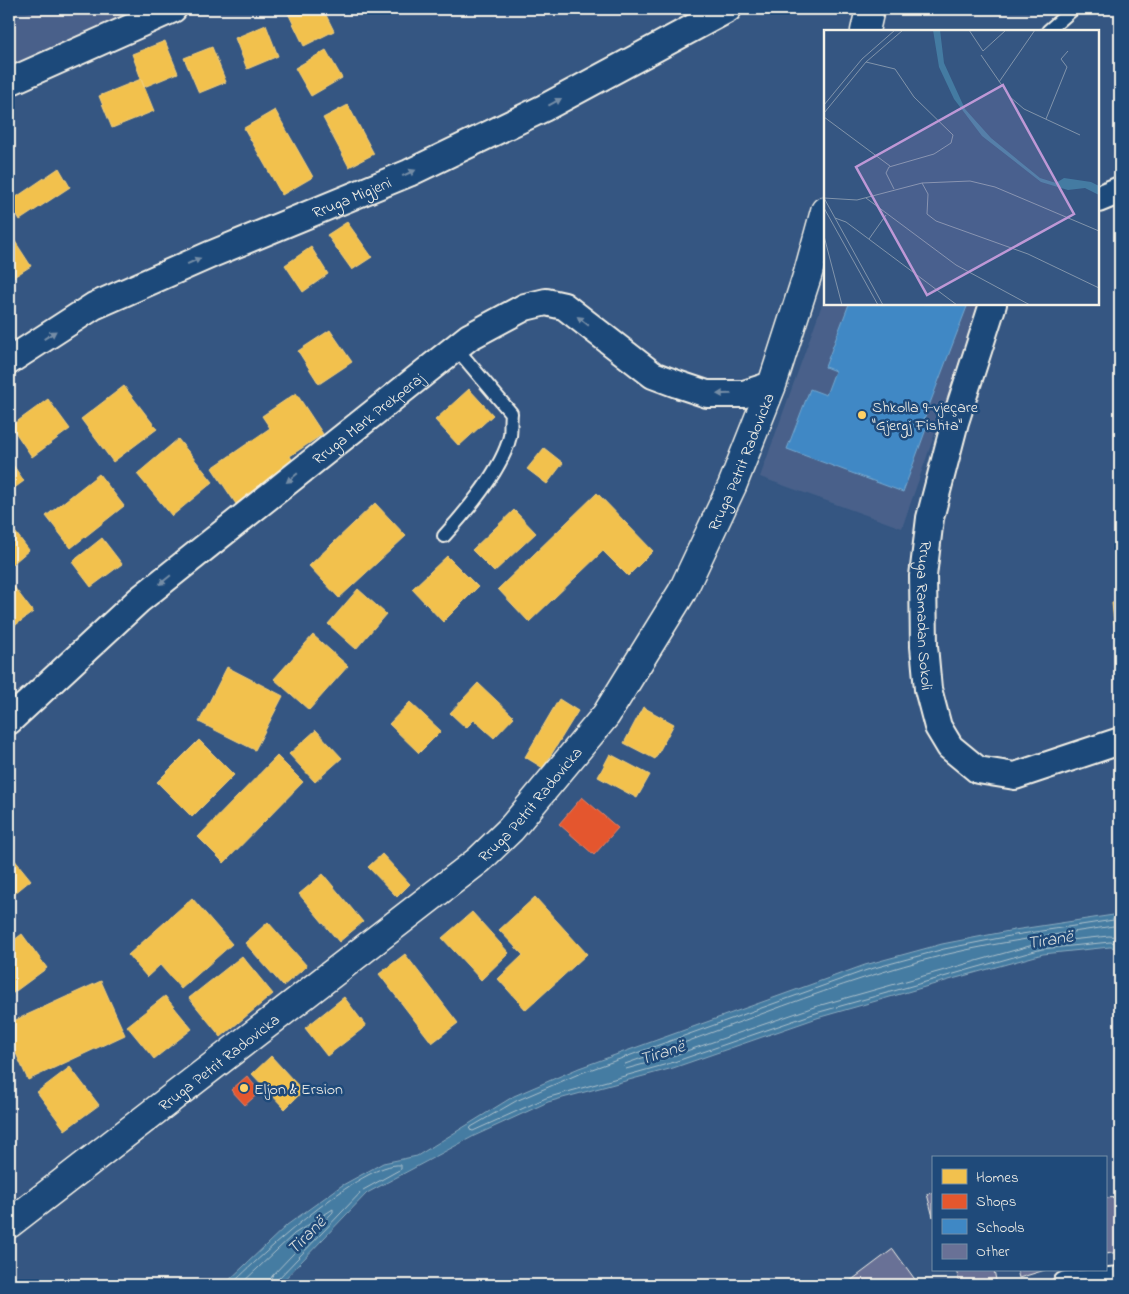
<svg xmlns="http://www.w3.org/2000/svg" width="1129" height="1294" viewBox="0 0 1129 1294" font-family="'Indie Flower',sans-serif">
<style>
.built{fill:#48618a}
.water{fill:#447ba2;stroke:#8aaabe}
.homes{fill:#f2c14e;stroke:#f3cf7c}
.shops{fill:#e4572e;stroke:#e98566}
.schools{fill:#3f88c5;stroke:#75a8d0}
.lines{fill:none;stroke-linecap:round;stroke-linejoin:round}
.shore{stroke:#aec2cc;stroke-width:1}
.building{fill:#697196;stroke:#f4f1e8}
.lane-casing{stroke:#f4f1e8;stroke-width:16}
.street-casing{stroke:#f4f1e8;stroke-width:30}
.secondary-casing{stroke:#f4f1e8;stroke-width:31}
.lane{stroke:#1f4a7a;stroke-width:12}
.street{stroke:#1f4a7a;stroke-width:26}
.secondary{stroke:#1f4a7a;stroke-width:28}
.oneway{fill:#748da6}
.poi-dot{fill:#ffd166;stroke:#1f4a7a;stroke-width:2}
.labels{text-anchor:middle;stroke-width:5;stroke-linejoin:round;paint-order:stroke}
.street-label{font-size:16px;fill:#f4f1e8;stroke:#1f4a7a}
.poi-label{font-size:16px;fill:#f4f1e8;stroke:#1f4a7a;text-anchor:start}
.water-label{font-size:18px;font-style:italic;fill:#dadfde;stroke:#1f4a7a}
.inset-road{fill:none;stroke:#8194ab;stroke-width:1}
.view{fill:#be98d6;fill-opacity:0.15;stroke:#be98d6;stroke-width:2.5}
.inset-edge{fill:none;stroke:#f4f1e8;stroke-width:2.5}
</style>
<rect width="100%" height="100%" fill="#355682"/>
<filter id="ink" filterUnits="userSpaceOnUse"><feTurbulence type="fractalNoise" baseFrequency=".02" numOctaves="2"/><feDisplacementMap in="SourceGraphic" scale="10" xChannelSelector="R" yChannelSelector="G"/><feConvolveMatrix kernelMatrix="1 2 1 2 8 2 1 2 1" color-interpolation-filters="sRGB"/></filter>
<g filter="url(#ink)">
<path class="built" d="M38,9H148L9,69V21Z
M825,296V304H980L902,528L760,477Z"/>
<path class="water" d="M1120,914V948L1110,947L1043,954L956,978L817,1018L673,1068L548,1102L474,1136L367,1193L279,1285H224L287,1225L341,1186L383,1163L417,1156L514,1096L579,1068L865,965L942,944L1014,930Z"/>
<path class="homes" d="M286,9H323L334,31L304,46Z
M266,25L278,56L247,69L235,38Z
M165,41L178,73L144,87L132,54Z
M212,47L226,82L199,93L184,58Z
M326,50L342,78L311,96L295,68Z
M141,79L154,111L112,128L99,96Z
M348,105L374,154L349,167L323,118Z
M275,110L313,177L282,195L244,128Z
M59,168L70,187L20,220L9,202Z
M347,222L372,257L352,270L327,235Z
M9,232L31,266L9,280Z
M311,247L328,274L303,292L285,265Z
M330,330L352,362L319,384L298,351Z
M124,386L157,429L113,462L81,419Z
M469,389L493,415L459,446L435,420Z
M296,393L323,434L290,456L294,463L236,504L212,468L270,428L262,416Z
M48,399L70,429L32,457L11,426Z
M178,439L213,482L172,516L137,474Z
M544,448L563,463L547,484L527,469Z
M9,459L24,481L9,492Z
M99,474L124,506L71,548L46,516Z
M597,493L653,551L628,576L603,551L529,622L498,589Z
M375,503L406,536L339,598L309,566Z
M514,510L536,533L494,572L472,550Z
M9,524L29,550L9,567Z
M102,538L122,564L91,587L72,562Z
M447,556L478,587L443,622L412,589Z
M11,583L33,612L9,630V585Z
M358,589L386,614L356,649L328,624Z
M1120,602V651H1117L1112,603Z
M313,635L348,666L309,710L274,679Z
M227,667L283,696L255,750L199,722Z
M478,683L514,717L494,738L474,720L466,728L450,713Z
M559,699L578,711L543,768L525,757Z
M410,702L441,731L419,753L389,724Z
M643,707L674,724L655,759L624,743Z
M316,730L342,758L315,782L289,754Z
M199,740L234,775L192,817L157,782Z
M610,754L650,775L637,798L598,777Z
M277,756L303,782L224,863L198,837Z
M9,853L31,880L9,898Z
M382,854L410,884L397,897L368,867Z
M323,874L363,922L339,942L299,894Z
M535,897L587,954L526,1010L498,979L523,955L499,930Z
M192,898L232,944L181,989L160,965L147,977L128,955Z
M472,912L509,953L481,980L442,938Z
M268,922L307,966L283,986L245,943Z
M22,934L47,968L9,996V944Z
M405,954L458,1023L432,1043L379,974Z
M242,956L273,994L221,1037L189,998Z
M101,981L125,1035L28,1080L9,1038V1023Z
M165,996L192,1029L154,1059L127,1026Z
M344,997L366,1026L327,1056L305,1028Z
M271,1056L303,1091L285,1109L252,1074Z
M70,1067L99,1105L65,1130L37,1092Z"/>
<path class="shops" d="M582,797L618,828L594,855L559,824Z
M247,1076L260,1092L245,1105L231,1090Z"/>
<path class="schools" d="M849,304H968L924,419L929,421L903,492L787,449L810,389L826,395L835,371L825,367Z"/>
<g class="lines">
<path class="shore" d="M1120,919L1015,935L944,949L867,970L581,1073L516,1101L471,1127L470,1130L473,1131L546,1098L671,1063L816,1013L1042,949L1110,942L1120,943
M1120,925C1062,934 1002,941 944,955C835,982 732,1027 625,1064L624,1067L626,1069L669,1057L814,1007L1040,943L1109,936L1120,937
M231,1285C259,1257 363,1161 401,1165V1169L363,1190L277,1280L275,1285
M240,1285L294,1234L333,1209V1212L272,1276L269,1285"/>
</g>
<path class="building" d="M933,1193V1217L927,1194Z
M1120,1197V1252L1105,1254V1198Z
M893,1249L919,1285H845Z
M956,1270H994L997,1285H960Z
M1017,1270H1045L1019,1278Z"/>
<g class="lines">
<defs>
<path id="lane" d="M1048,31L1073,9
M444,536C466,512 503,468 510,436C511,429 510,421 511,413L456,348"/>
<g id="street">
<path d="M9,82L173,9"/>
<path d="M1098,199L1120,190"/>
<path id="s1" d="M993,304L955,422L930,518L923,576L924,646L928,689L938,727L950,747L978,770L1015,776L1120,741"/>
<path id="s2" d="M9,361L94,306L212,254L409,173L544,108L728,9"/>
<path id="s3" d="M9,721L139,600L469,337L525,307L546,302L564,306L653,375L677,384L707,394H744L772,385"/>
<path d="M1066,1285L1120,1280"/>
</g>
<g id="secondary">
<path d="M865,31L870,9"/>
<path id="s4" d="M9,1224L479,860L511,829L606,715L682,592L732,486L772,385L808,273L825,211"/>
</g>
</defs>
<use href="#lane" class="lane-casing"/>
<use href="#street" class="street-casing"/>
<use href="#secondary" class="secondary-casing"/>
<use href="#lane" class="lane"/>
<use href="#street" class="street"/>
<use href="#secondary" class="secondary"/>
</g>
<defs><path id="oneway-solid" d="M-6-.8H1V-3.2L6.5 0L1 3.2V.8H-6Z" transform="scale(1.25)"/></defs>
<g class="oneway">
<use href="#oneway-solid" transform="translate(555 102) rotate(-29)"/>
<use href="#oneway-solid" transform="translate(409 173) rotate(-24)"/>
<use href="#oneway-solid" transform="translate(194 261) rotate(-24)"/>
<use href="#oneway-solid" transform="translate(583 321) rotate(-142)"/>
<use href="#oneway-solid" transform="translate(50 335) rotate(-33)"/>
<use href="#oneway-solid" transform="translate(724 394) rotate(179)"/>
<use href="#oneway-solid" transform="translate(292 478) rotate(141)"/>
<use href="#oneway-solid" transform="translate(165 580) rotate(141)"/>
</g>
</g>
<g class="poi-dot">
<circle cx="862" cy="415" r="5"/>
<circle cx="244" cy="1088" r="5"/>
</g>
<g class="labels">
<g class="street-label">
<text dy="6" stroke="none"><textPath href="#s2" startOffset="381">Rruga Migjeni</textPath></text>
<text dy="6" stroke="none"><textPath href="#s3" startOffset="470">Rruga Mark Prekperaj</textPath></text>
<text dy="6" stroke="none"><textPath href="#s4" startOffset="1075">Rruga Petrit Radovicka</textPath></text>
<text dy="6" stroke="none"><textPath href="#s1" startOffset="321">Rruga Ramadan Sokoli</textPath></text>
<text dy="6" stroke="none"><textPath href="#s4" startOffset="670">Rruga Petrit Radovicka</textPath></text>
<text dy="6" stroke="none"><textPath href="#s4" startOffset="265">Rruga Petrit Radovicka</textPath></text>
</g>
<g class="poi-label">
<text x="872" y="412">Shkolla 9-vjeçare<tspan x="872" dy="18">"Gjergj Fishta"</tspan></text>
<text x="254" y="1094">Eljon &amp; Ersion</text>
</g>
<g class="water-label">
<text transform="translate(1050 939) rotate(-9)" y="6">Tiranë</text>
<text transform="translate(662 1052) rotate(-18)" y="6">Tiranë</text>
<text transform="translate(306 1235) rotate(-45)" y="6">Tiranë</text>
</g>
</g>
<g transform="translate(824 30)">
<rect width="275" height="275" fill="#355682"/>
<path d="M109,0H116L120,33L141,79L167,108L216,148L232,153L240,148L267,152L275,156V165L261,158L244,160L217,152L158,106L130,69L115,37Z" fill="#447ba2"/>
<path class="inset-road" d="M145,0L159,21M159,21L182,0M157,25L186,67L200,79L256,105M42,32L71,39L90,67L129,105L127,113L110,124L65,137L62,143L70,159M175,52L211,0M0,75L38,29L71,0M0,83L42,32L79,0M0,87L66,136M222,89L243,37L237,29L244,21M98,153L104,164L103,184L112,191L204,224L275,258M0,168L33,170L98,153L146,151L171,157L275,201M0,168L59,275M42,168L132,235L206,275M0,178L54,275M11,188L22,192L133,275M0,206L18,275M45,209L62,185"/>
<path class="view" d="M179,55L250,184L103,265L32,137Z"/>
<rect width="275" height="275" class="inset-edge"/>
</g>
<rect width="1129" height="1294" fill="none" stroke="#1f4a7a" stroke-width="30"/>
<rect x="15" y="15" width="1099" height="1264" fill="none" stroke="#f4f1e8" stroke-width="2" filter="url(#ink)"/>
<rect x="932" y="1156" width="175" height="115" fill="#1f4a7a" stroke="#748da6"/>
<rect x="942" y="1169" width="25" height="15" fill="#f2c14e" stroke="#748da6"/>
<text x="976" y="1182" font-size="15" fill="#f4f1e8">Homes</text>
<rect x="942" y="1194" width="25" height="15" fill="#e4572e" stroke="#748da6"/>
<text x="976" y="1206" font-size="15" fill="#f4f1e8">Shops</text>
<rect x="942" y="1219" width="25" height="15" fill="#3f88c5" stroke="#748da6"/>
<text x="976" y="1232" font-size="15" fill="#f4f1e8">Schools</text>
<rect x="942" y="1244" width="25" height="15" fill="#697196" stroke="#748da6"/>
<text x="976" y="1256" font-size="15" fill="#f4f1e8">Other</text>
</svg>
